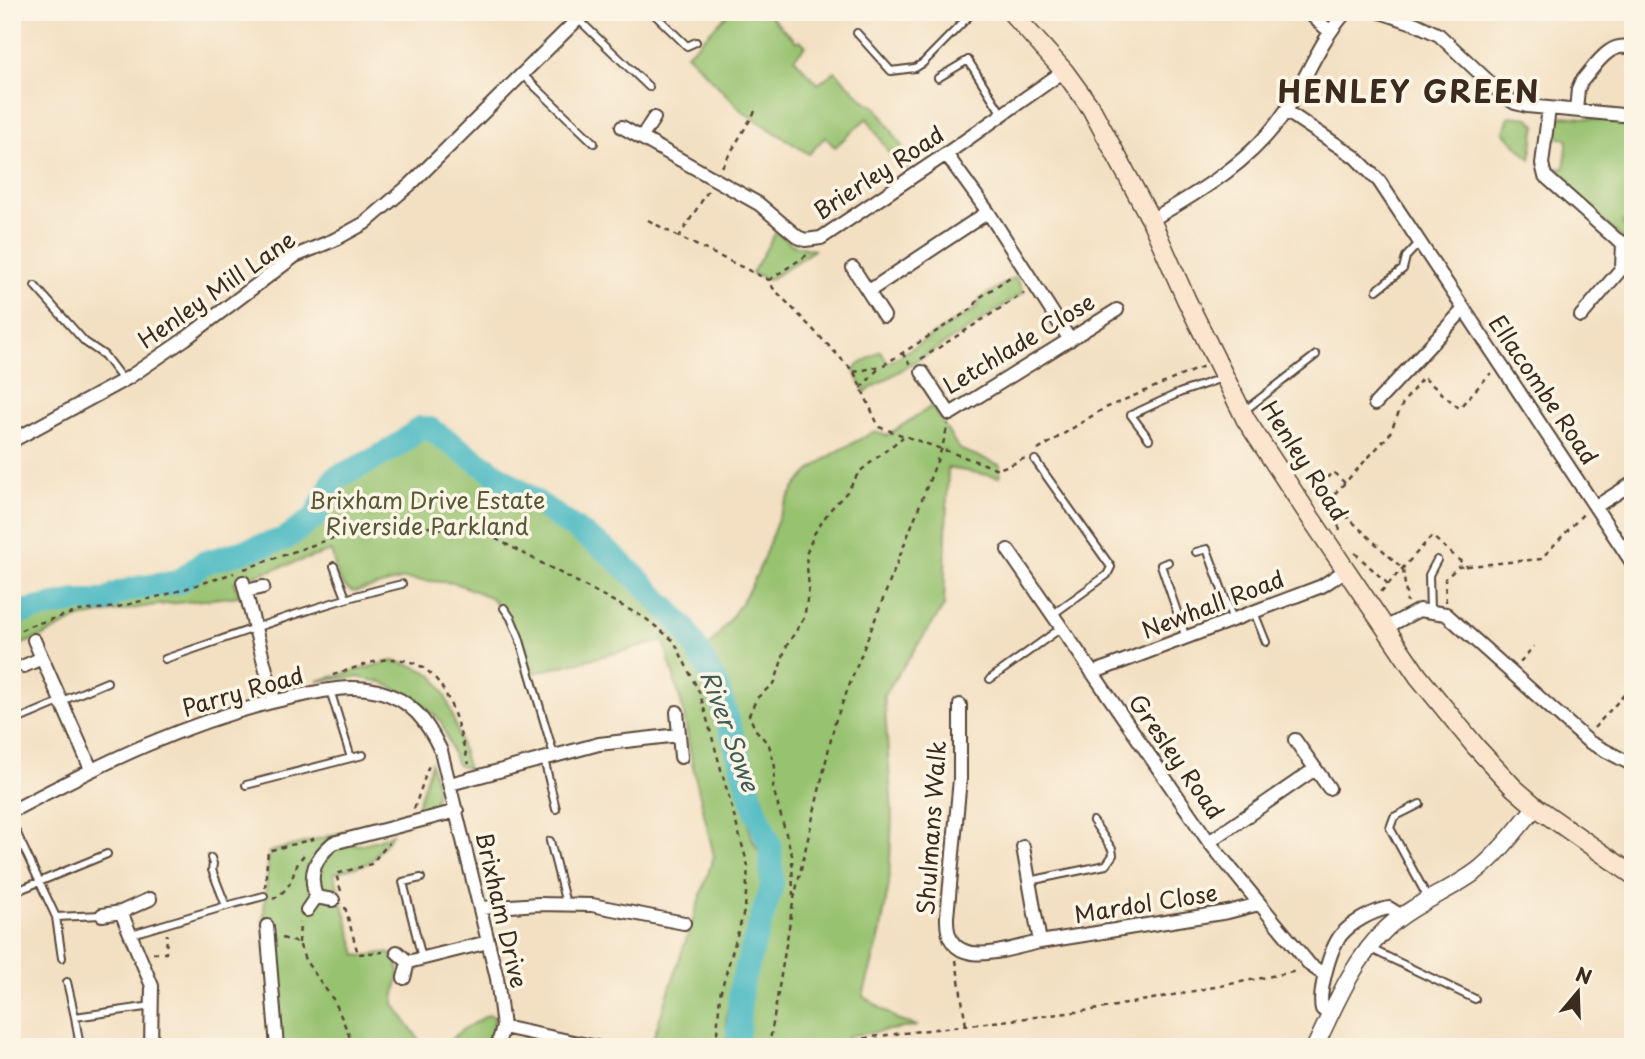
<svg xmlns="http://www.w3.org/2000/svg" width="1645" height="1059" viewBox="0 0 1645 1059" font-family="'Playpen Sans',sans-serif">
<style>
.green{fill:#97c26f;stroke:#697646;stroke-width:2}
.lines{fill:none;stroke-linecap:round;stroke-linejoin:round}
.river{stroke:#4ab9c2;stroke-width:24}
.service-casing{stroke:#574537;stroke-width:10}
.minor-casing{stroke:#574537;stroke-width:16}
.tertiary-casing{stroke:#574537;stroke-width:19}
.secondary-casing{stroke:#574537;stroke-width:21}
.path{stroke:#574537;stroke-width:2.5;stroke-dasharray:5 5;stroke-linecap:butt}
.service{stroke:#fff;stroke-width:6}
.minor{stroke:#fff;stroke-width:12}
.tertiary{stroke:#fff;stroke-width:16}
.secondary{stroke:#fbe5cf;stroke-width:18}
.labels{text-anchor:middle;stroke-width:7;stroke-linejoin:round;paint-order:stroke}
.street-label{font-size:23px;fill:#3b2a1e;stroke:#fcf5e5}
.park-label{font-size:23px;fill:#575836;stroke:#fcf5e5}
.water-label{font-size:24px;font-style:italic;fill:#405c57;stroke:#fcf5e5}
.district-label{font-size:30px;font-weight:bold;letter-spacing:2px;fill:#3b2a1e;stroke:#fcf5e5}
</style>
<rect width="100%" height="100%" fill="#fcf5e5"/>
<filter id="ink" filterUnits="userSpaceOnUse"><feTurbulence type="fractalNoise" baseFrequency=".0143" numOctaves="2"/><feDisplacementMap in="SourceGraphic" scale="14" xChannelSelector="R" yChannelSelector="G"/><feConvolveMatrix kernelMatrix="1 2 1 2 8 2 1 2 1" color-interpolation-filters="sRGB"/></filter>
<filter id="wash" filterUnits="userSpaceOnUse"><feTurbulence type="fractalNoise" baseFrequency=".00686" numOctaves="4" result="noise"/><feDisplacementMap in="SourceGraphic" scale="28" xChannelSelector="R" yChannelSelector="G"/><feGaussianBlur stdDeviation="1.57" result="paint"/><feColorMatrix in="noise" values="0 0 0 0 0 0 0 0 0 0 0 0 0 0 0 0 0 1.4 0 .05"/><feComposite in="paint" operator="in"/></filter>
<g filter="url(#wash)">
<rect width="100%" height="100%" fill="#f3e0c3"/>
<path class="green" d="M730,12H766L797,42L800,40L806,46L794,58L818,84L835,71L864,100L877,108L913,164L901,172L867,118L835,147L825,137L809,154L743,112L687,54Z
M1509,116L1529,118L1536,125L1530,159L1504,132Z
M1564,116L1633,123V212L1622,224L1633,233V236L1622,238L1550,174L1548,167L1564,169L1568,139L1552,137L1556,120Z
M776,232L793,245L814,250L769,280L752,273Z
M1015,277L1024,292L977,324L865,392L853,369L880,351L888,363L976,308L980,299Z
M932,406L959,449L1000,465V477L948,468L944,606L884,695L892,813L889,884L880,935L863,996L900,1021L918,1026L847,1036L848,1047H748L743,1023L747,987L781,887L778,843L740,727L730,703L724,681L708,648C726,625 743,603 756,576C772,542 778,502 806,475C825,456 852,444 875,431L886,436Z
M420,433L428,434C492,481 564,519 625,570C695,630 731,723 747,812C748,820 749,830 752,838C759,855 768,862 767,882C766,919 739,971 728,1008L726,1020L729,1047L651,1045L714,856L692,762L683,710L664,641L529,674L507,614L490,597L455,583L404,579L354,592C336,586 336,566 331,551L234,582L240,596L149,606L79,618L43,636L12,648V623L25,616L41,613L111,606L124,596L136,592L150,593L181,584L206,567L238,560L296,541L315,528L340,483L386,462Z
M392,661C404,663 417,666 429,673C449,686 460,746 468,769L457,765L441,721L417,699L382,682L357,677L317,681Z
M431,763C435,780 441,793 431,809L415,814Z
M344,832L347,843L359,845L378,840L393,833L373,859L366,864L334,873L357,955L363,956L389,952C408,973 394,982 394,1004L424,1047H282L275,948L282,941L283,936L277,935L272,927L263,925L269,852Z
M488,1015L495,1016L490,1047H442L462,1030Z"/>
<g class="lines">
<path class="river" d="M12,618L21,612L75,601H106L118,593L137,588L179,582L203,563L285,539L315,517L335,478L373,460L400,444L420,428L430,429L606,550L636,577L684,627L716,683L753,803L770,846L772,885L741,986L737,1047"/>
</g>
</g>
<g filter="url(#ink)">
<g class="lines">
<defs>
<path id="service" d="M652,12L687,46L696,42
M578,19L649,87
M857,33L891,71L915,68L923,63L973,12
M523,75L594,143
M938,78L968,60L1002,114
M35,286L85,342L104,355L123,380
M1377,290L1403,269L1406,257L1420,242
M1244,411L1316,355
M1149,439L1131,415L1179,393L1222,378
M1035,460L1111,567L1107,575L1052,615
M1196,552L1207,549L1233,620
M1168,562L1161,565L1186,638
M334,566L346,598
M504,608L511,618L519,637L554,755
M1430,611L1429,575L1437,560
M1254,612L1266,642
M165,659C244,632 321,603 402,584
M990,679L1061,628
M330,690L351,758L363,755
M12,722L107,682
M544,759L556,809
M246,785L351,758
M1420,804L1394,817L1390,828L1428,898
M12,823L56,917
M550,841L566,904
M211,858L213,864L212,870L226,906L264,896
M421,878L403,882L422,958
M1029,881L1106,865L1113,855L1112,849L1093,821
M12,893L107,854
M132,934L226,906
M1371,949L1475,999
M62,958L56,917L102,915
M67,982L75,1017L152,1006
M75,1017L80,1047"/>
<path id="minor" d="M1308,12L1329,31
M1380,12L1416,24L1439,35L1504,96L1515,103L1527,106L1633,116
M1549,108L1542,164L1545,176L1616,239L1623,243L1633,242
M1576,110L1578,89L1581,82C1594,68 1610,38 1633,49
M1286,111L1355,157L1379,181L1633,564
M622,127L759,204L798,237L805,240L821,238L946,154L1064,71
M641,138L654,118
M946,154L988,212L1070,340
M1151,220C1203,190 1254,160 1287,109C1308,75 1319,42 1346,12
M853,268L884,316
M869,291L988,212
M1581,316L1622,268L1623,243
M922,372L950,414L1117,310
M1375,404L1464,309
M12,441L128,378L185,339L295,256L334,240L365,223L412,183L585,12
M1595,507L1633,483
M1008,550L1209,842L1310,965L1325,975
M243,582L274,701
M246,591L263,587
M1385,628L1419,610L1446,614L1589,742L1633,765
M34,640L91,769
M24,666L42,658
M1092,673L1322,586L1346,570
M960,705V779L947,917C945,974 1006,949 1040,942
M677,712L681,757
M1295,740L1329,788
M450,784L599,744L679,735
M12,811C102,763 193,718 294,697C322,691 349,684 378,691C412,700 427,721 441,751L497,978L503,1027L497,1047
M1209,842L1315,769
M1023,847L1040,942L1228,912L1259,904
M316,897C308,873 315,858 333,843L457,811
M481,908L539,904L592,905L684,923
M307,910L316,897L333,900
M121,912L152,986L151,1047
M102,915L121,912L150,899
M267,926L277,1047
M397,952L408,962L404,978
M408,962L488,942
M1330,1015L1322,1009C1318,993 1330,948 1341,935C1352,922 1373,911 1389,908L1402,916
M503,1027L597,1047"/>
<path id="tertiary" d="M1315,1047C1335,1005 1353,960 1387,928C1414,903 1449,892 1478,870C1499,854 1518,827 1536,807"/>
<path id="secondary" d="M1011,12L1064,71L1091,108L1151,220L1186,299L1246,420L1310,517L1418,676L1476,747L1514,788L1536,807L1633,875"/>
</defs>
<use href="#service" class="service-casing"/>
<use href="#minor" class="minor-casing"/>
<use href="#tertiary" class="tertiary-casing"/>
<use href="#secondary" class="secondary-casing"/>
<path class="path" d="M722,167L757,108
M708,191L679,237L769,280L773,288L854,372L879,427L998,469L1015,463L1027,457
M648,220L679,237
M769,280L810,253
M902,353L910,364
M921,359L1024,293
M854,372L882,366L973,308L979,298L1013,275
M861,388L880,367
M1038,450L1103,409L1204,366
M1312,492L1333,472L1345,483
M1322,504L1329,500L1403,569L1407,602
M1340,530L1329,500L1389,435L1403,403L1423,377L1459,408L1491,373
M1355,553L1388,584
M244,569L333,538L403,524L487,534L645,618L674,641L700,694L748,866L745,908L720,994L716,1047
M1381,592L1432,536L1467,567
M1446,602L1445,579L1458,567L1541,559L1585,512
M12,635L29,626L79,611L118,607L172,593L234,573
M1520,662L1534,646
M333,675C350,670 376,659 392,659C449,660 455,721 469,764
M1594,728L1633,685
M414,809L430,762
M265,888L268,851L317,838
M341,891L336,874L371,864L389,843
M793,896L792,855L773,788L775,767L769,745L755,729L749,715L757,698L775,682L786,647L804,618L809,588L806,555L814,534L830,510L847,492L859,472L903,437
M273,899C298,885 289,871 304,855
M345,907L358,954L383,952
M282,938L299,943L305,960L335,1002L354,1047
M299,943L300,922
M153,953H166L167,934
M956,960L966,1026
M769,1047L793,903L835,722L942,448L948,424
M825,1047L871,1037L1100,1009L1298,971"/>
<use href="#service" class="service"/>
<use href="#minor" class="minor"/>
<use href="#tertiary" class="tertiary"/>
<use href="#secondary" class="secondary"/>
</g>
</g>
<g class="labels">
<g class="street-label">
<text transform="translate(879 173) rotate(-33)" y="8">Brierley Road</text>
<text transform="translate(217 290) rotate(-35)" y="8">Henley Mill Lane</text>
<text transform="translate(1019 344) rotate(-31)" y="8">Letchlade Close</text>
<text transform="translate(1543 390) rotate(56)" y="8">Ellacombe Road</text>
<text transform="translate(1304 461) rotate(57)" y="8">Henley Road</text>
<text transform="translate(1213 605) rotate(-21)" y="8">Newhall Road</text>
<text transform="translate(243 692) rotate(-16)" y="8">Parry Road</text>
<text transform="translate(1176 757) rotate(55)" y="8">Gresley Road</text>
<text transform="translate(932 828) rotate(-86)" y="8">Shulmans Walk</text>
<text transform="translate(1146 904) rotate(-9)" y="8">Mardol Close</text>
<text transform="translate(501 910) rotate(77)" y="8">Brixham Drive</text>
</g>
<g class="park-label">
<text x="427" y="509">Brixham Drive Estate<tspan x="427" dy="26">Riverside Parkland</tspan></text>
</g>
<g class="water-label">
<text transform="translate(729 731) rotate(70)" y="8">River Sowe</text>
</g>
<g class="district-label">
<text x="1409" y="103">HENLEY GREEN</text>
</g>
</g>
<rect width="1645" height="1059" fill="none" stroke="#fcf5e5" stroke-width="42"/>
<g transform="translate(1578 992) rotate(19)" stroke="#fcf5e5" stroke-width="5" paint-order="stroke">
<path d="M0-5L12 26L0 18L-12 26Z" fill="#3b2a1e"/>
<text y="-10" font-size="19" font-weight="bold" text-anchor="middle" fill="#3b2a1e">N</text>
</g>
</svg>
